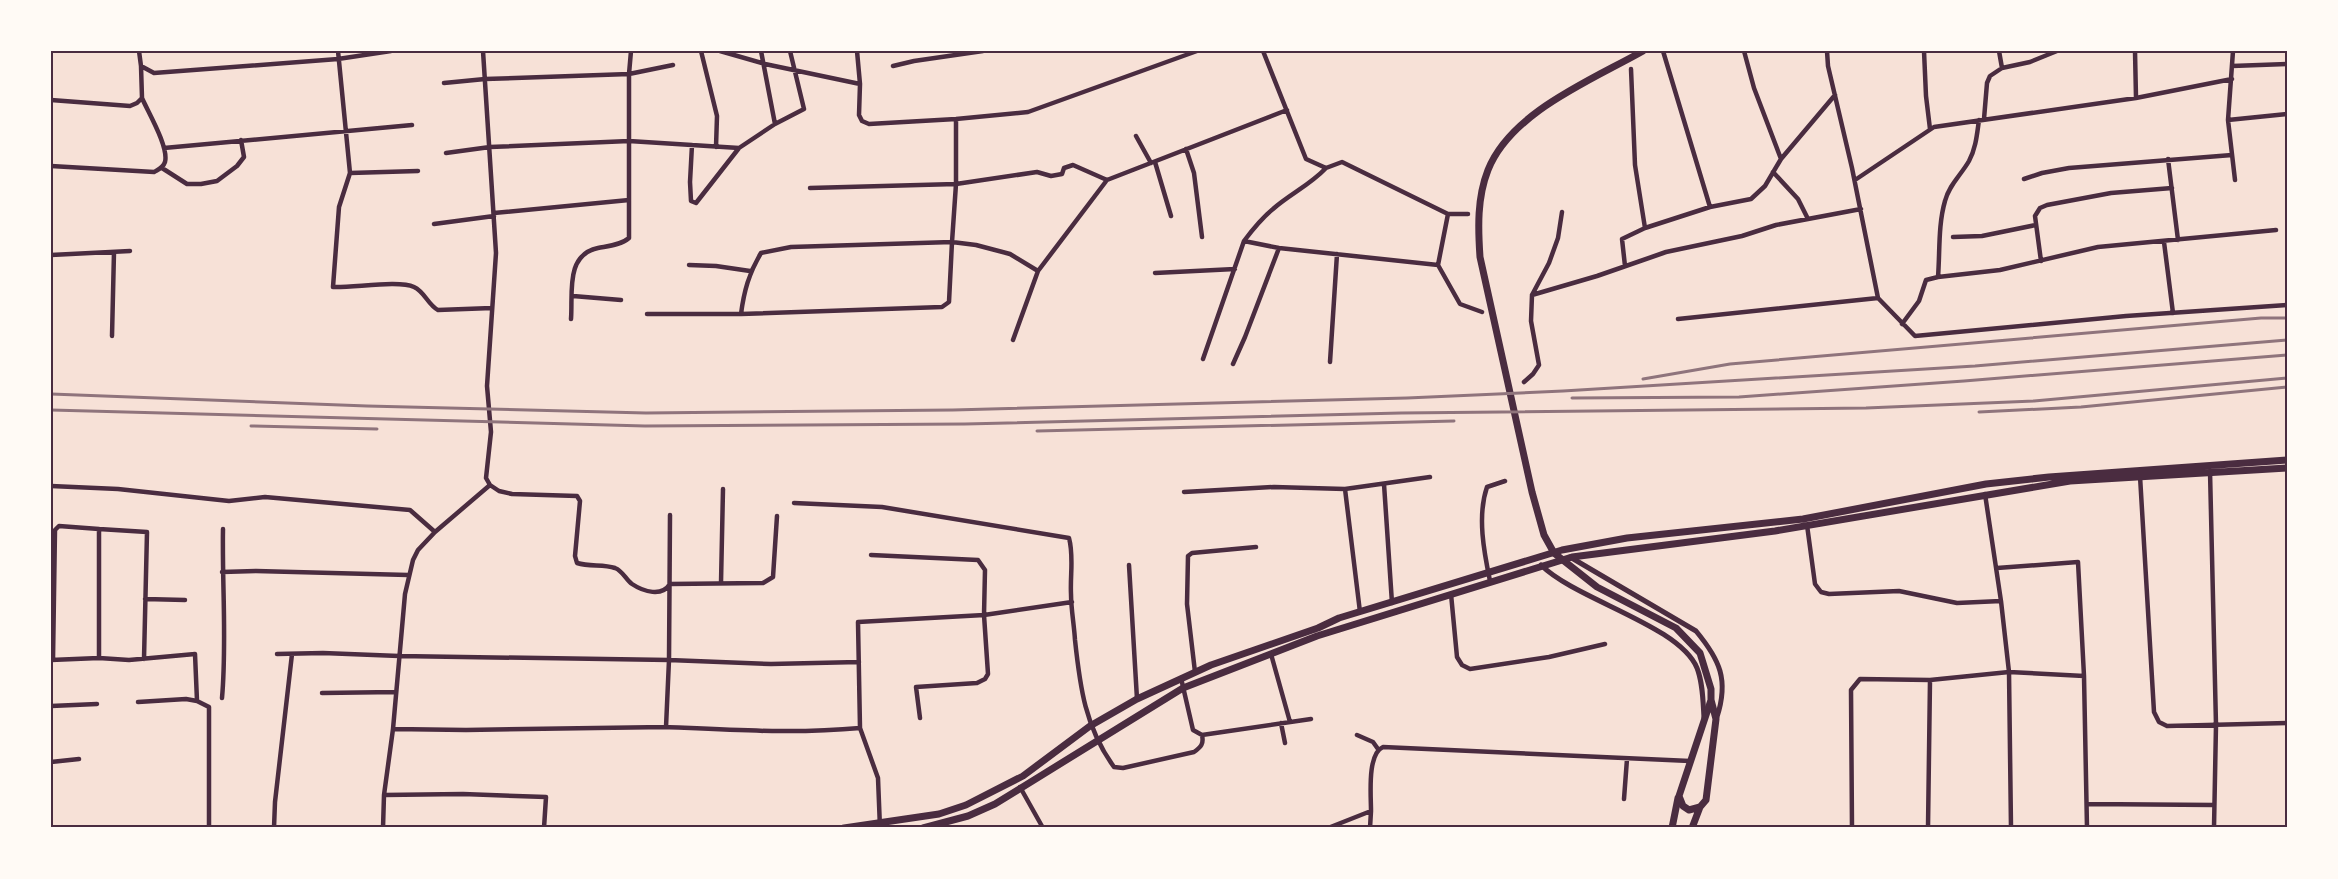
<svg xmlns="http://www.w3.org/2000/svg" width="2338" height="879" viewBox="0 0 2338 879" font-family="'Noto Serif',serif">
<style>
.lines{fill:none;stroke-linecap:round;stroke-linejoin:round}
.minor{stroke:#4a2c40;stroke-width:4.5}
.tertiary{stroke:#4a2c40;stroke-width:5}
.primary{stroke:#4a2c40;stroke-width:7}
.trunk{stroke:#4a2c40;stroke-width:7}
.rail{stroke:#8f747c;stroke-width:3}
.neatline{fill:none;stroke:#4a2c40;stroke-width:2}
</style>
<rect width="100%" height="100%" fill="#f7e1d7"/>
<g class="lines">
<path class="minor" d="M139,51L141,66L154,73L338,59L391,51
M338,51L350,173L339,207L333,287C353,288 399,280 414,287C425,292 428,305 438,310L492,308
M483,51L496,253L487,386L491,432L486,478L490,485L499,491L512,494L577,496L580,501L575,556L577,563C590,567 603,564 615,568C623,571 626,580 632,584C644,592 662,597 670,584L763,583L773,577L777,516
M701,51L717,116L716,147
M720,51L765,64L860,84
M761,51L775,124
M857,51L860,84L859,115L862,121L869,124L956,119L1028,112L1197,51
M1263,51L1306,159L1326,168L1342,162L1448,214H1468
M1663,51L1710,207
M1744,51L1754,88L1781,159
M1827,51L1828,66L1852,168L1878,298L1915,336L2126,316L2287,305
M1924,51L1926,96L1930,129
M1999,51L2002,68
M2135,51L2136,98
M2233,51L2228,120L2235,180
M893,66L914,61L983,51
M2232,66L2287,64
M1631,69L1635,165L1645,228
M444,83L485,79L629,74L673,65
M51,100L130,106L137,103L142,98L141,66
M1984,119L1987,83L1990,76L2002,68L2030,62L2057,51
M1979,120C1977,134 1976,148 1969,161C1961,175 1949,185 1945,201C1938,225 1940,252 1938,277L2000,270L2098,247L2276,230
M2228,120L2287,114
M1136,136L1151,163
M692,145L690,182L691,201L696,203L739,148L775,124L804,109L790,51
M164,148L412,125
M1186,149L1194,173L1202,237
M446,153L490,147L629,141L739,148
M2168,159L2178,240
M1155,162L1171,216
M51,166L154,172C159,169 163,168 165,162C169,147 148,112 142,98
M162,168L187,184H201L217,181L237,166L244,157L241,140
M1773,172L1798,199L1808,219
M350,173L418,171
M2024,179L2042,173L2069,168L2232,155
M1855,180L1934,127L2136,98L2232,79
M810,188L956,184V119
M494,213L629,200
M1448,214L1438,265L1460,304L1482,312
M434,224L494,216
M1953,237L1982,236L2036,225
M1244,241L1279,248L1438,265
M952,242L949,302L942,307L741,314C744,291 749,273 761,253L791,247Z
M2164,242L2173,313
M51,255L130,251
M2041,261L2035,216L2040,208L2047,205L2111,193L2172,188
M689,265L716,266L750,271
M1625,266L1622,239L1645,228L1710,207L1751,199L1765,186L1781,159L1835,95
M1038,271L1010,254L976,245L952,242L956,184L1037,172L1051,176L1062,174L1064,168L1073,165L1107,180
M1155,273L1235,269
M1532,295L1597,276L1666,252L1742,236L1776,225L1861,209
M573,296L621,300
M647,314H741
M571,319C573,293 565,255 598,248C608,246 621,245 629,238V74L631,51
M1678,319L1878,298
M1902,324L1919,301L1926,280L1938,277
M112,336L114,252
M1013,340L1038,271L1107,180L1287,110
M1203,359L1244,241C1253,229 1262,218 1273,209C1290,194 1310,185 1326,168
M1330,362L1337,254
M1233,364L1245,337L1279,248
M1524,382L1533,374L1539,365L1531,321L1532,295L1549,263L1558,238L1562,212
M2210,471L2216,725L2214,828
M2140,476L2154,712L2159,722L2167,726L2287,723
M1384,484L1392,603
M51,486L118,489L229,501L265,497L410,510L435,532
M1345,489L1430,477
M1184,492L1274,487L1345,489L1360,612
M794,503L882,507L1069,538C1074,556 1070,575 1071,594C1071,609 1074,624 1075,640C1080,687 1085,727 1114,767L1123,768L1194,752C1201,747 1204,744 1202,735
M1807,525L1815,584L1821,592L1829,594L1899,591L1957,603L2001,601
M871,555L978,560L985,570L984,615L988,674L985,679L977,683L916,687L920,718
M1129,565L1137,699
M1997,568L2078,562L2084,676L2087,828
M222,572L256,571L408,575
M1490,581C1484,552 1477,516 1487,487L1505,481
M721,583L723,489
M1451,594L1457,657L1462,665L1470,669L1549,657L1605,644
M145,599L185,600
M277,654L323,653L399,656L669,660L670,515
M1271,654L1290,722
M99,658V529L147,532L144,659
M51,660L99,658L129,660L195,654L197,701
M53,660L55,530L59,526L99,529
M859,662L771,664L669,660L666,727C731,730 795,734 860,728
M1195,672L1187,604L1188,556L1192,553L1256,547
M1181,678L1193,730L1202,735L1311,719
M322,693L396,692
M222,698C227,642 222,586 223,529
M138,702L186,699L197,701L209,707V828
M51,706L97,704
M1281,723L1285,743
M393,729L405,594L413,560L418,550L435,532L490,485
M1357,735L1373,742L1378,749
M51,762L79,759
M1020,787L1043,828
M384,795L463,794L546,797L544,828
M1624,799L1627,759
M2087,804L2214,805
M1371,811C1371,795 1367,754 1383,747L1690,761
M274,828L275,802L292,654
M383,828L384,795L393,729L466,730L666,727
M880,828L878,778L860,728L858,622L984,615L1072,602
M1328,828L1371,811L1370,828
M1852,828L1851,690L1860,679L1930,680
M1928,828L1930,680L2009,672L2001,601L1985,494
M2011,828L2009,672L2084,676"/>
<path class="tertiary" d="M1570,557L1696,631C1720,660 1729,680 1717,717
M1541,565C1576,600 1679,625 1697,668C1703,683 1703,702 1704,718"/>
<path class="primary" d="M1643,51C1592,80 1511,112 1488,170C1477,198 1478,228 1480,257L1532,492L1544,535L1554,553L1597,587L1676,628L1700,653L1711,689V700L1716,719L1706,800L1700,807L1689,810L1683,806L1679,796L1711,700
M1672,828L1678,798
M1692,828L1700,807"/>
<path class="trunk" d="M844,828L939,814L966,805L1023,776L1090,726L1137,699L1211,665L1318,628L1339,618L1562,550L1627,538L1803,519L1986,484L2049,477L2287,460
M923,828L968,816L995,804L1183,688L1317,636L1572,557L1775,531L2070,481L2287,468"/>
<path class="rail" d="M1643,379L1730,364L2261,318H2287
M51,394L367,406L646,413L953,410L1407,398L1563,391L1975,366L2287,340
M1572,398L1739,397L1964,381L2287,355
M51,410L645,426L965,424L1401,413L1866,408L2034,401L2287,378
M1979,412L2081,407L2287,387
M251,426L377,429
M1037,431L1454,421"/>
</g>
<rect width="2338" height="879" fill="none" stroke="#fffaf5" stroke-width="105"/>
<rect x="52" y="52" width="2234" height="774" class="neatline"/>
</svg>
